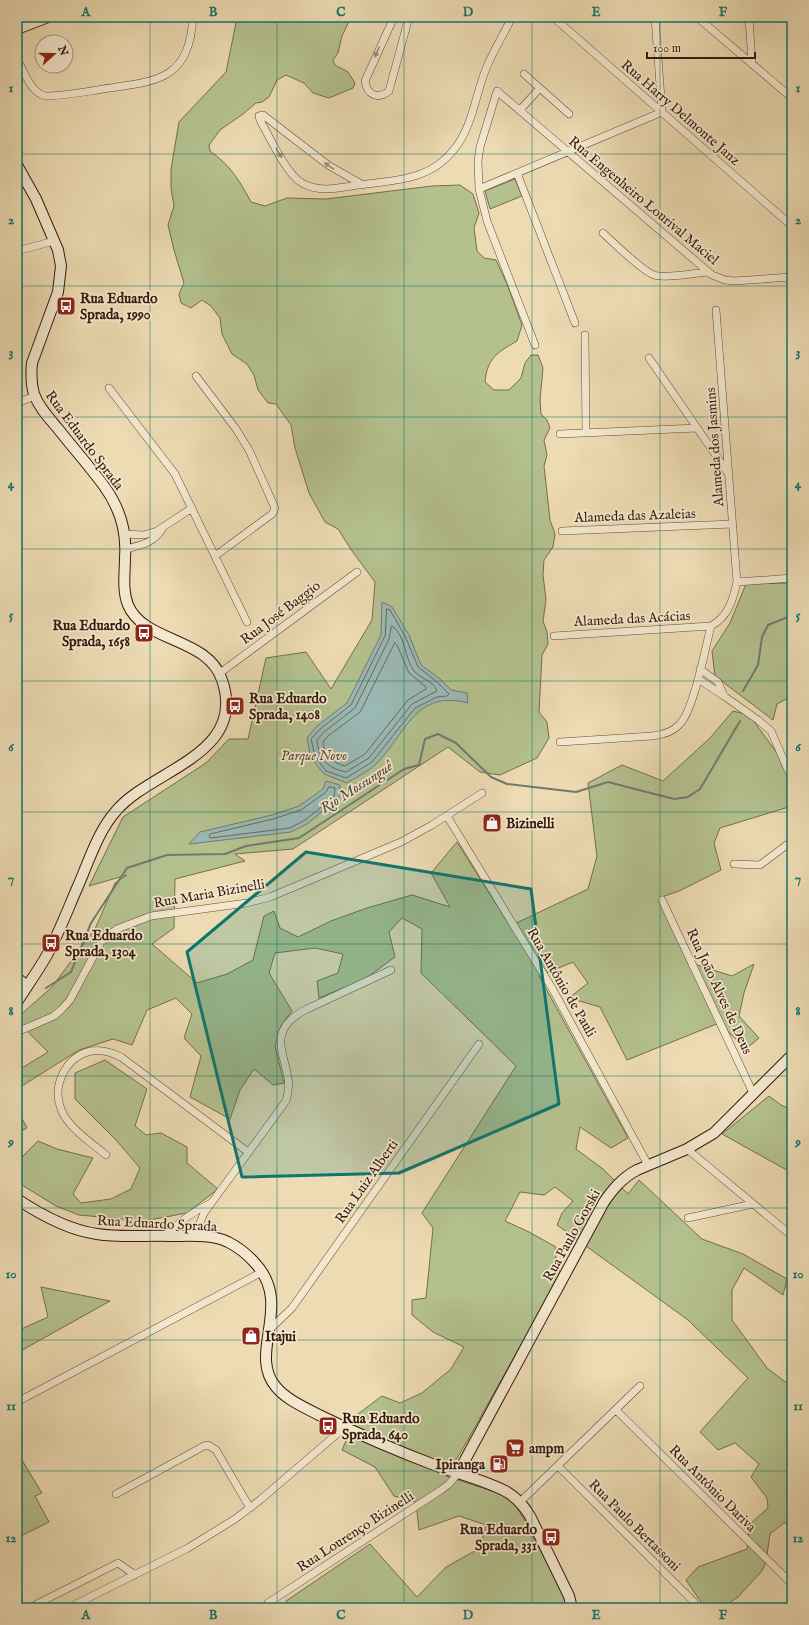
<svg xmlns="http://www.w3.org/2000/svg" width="809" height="1625" viewBox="0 0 809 1625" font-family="'IM FELL English',serif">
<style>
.green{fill:#b4c18f;stroke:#756d4e}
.water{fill:#9ab9b4;stroke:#727972}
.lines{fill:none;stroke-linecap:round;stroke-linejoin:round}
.shore{stroke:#686961;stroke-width:1}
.stream{stroke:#727972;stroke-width:2}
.street-casing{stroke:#644a37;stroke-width:8}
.secondary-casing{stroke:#36190e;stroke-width:12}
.street{stroke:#f3e8ce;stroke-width:7}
.secondary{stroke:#f3e8ce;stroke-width:10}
.oneway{fill:#9e8b78}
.marked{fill:#0f766e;fill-opacity:0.2;stroke:#0f766e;stroke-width:3;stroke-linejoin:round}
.grid{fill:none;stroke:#0f766e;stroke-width:1;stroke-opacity:0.55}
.labels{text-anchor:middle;stroke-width:3.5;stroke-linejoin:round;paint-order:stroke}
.street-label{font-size:14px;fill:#36190e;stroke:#f3e8ce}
.poi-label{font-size:14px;font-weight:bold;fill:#36190e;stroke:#f3e8ce;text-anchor:start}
.park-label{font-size:14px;font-style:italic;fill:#5c4b35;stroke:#f3e8ce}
.water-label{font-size:15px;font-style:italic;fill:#544940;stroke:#f3e8ce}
.neatline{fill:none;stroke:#0f766e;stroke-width:1.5}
.grid-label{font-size:13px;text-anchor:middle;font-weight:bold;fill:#0f766e}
</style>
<rect width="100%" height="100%" fill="#eddbb3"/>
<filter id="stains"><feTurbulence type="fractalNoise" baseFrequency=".005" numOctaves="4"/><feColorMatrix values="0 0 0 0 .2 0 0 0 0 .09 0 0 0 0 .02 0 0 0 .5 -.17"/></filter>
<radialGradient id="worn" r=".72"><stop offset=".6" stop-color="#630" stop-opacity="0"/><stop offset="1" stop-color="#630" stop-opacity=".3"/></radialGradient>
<path class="green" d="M236,17H351L342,36L338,53L333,60L335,65L348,72L355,83L353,88L329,98L313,93L304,83L286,75L277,80L269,97L262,102L256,103L243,114L220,130L209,145L210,151C231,166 239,180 251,202L265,206L287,198L326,199L432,186L460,185L473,194L479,213L474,228L477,251L484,258L496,260L507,284L522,325L517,341C498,352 487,358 485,382L494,390H509L521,378L525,363L531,355H538L543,368L540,400L541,414L547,420L550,428L544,440L547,455L544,466L550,520L555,534L553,547L544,560L543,575L546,600L543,621L547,632L548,644L542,655L539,712L547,722L549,738L537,758L500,775L480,772L448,747L293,849L235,854L245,861L175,879L174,928L152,944L197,983L227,974L253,960L264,916L274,911L280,928L298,937L331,921L367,908L412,895L450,907L431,873L457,842L510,926L588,889L597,856L588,783L622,765L663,781L710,738L733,711L749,715L783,761L792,759V806L720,828L714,843L721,870L679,891L659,898L688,962L732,976L754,964L744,993L739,1016L759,1038L746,1049L719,1023L627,1060L600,1007L569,998L588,983L573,962L539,976L628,1138L611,1148L580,1127L576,1149L603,1169L628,1194L639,1180L702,1239L743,1254L787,1279L783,1295L744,1268L732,1290V1320L767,1368L792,1387V1535L785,1522L770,1534L766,1562L762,1571L738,1597L722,1608H705L686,1580L698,1567L747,1549L750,1524L768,1508L767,1498L751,1477L759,1464L735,1443L718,1450L700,1432L748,1378L688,1320L557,1225L562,1213L573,1201L555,1187L544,1195L520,1192L505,1221L529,1232L556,1247V1257L551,1267L562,1272L462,1450L446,1476L507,1496L516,1506L525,1521L568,1603L566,1608H290L286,1601L370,1544L417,1597L446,1567L480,1548L486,1525L459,1516L419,1530L416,1502L394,1496L375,1467L342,1450L358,1414L382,1396L400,1403L422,1393L451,1369L464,1347L433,1332L412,1315V1300L426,1298L433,1228L422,1213L516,1066L421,973L422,929L402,918L389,932L395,957L365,979L319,998L317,981L338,973L343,954L315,948L275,953L269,973L292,1011L281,1026L275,1046L284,1083L273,1085L254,1069L240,1090L230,1119L190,1097L201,1056L184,1038L192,1014L176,998L147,1010L132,1045L113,1039L79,1050L17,1089V1071L48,1052L17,1021V1018L52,987L95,929L115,883L127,875L89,886L123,817L206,763L229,739H248L266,658L306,652L331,689L372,620L375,582L352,551L338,529L325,522L309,493L295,448L291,425L276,404L268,403L258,390L254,375L247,364L232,354L222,334L220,318L211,306L202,300L191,308L181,303L179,294L184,283L174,250L168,225L174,206L171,188V169L179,122L226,72L236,23Z
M515,179L522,196L490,209L485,191Z
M792,583V696L777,704L773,720L715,676L712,651L730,623L746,584Z
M105,1060L147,1089L135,1126L146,1135L161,1133L187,1147V1163L218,1189L187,1213L144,1221L79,1215L56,1206L17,1182V1159L19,1160L38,1141L57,1149L93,1158L73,1194L81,1203L111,1199L131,1189L140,1168L116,1140L75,1099V1073Z
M769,1096L781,1105L792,1110V1173L722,1134Z
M17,1109L27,1128L17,1133Z
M41,1287L110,1301L17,1353V1331L48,1317Z
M17,1452L42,1493L35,1496L49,1522L17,1538Z"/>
<path class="water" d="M382,602L392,607L409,635L421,665L439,678L451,690L467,693L468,703C415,689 406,734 376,764C368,772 356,777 347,783L324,774L311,758L307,738L317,726L347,703L381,635Z
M326,781L340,785L339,798L307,824L291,832L189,844L200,832L272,815L299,806L323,789Z"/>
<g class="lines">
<path class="shore" d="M387,609L390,610L405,636L418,667L436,681L449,694L447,696L437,697L415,708L372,762L346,778L326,771L315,756L311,739L320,729L351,705L385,636Z
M392,626C406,635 404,658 414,671C420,678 434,681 437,691L412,704L369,758L346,772C328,768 319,760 317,740L324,732L355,708L389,639L391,628Z
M395,643L397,645L409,673L426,687V689L408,700L365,754L345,766C333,763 324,755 323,742L328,736L360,712Z
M329,787L335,788L334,797L305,820L290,828L211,838L209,837L210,834L273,819L301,810L326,792Z"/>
<path class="stream" d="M743,691L758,665L762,637L768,625L788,617H792
M46,988L71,972L91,923L127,868L167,855L225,854L246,846L299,838L404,769L419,765L425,739L438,734L456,743L491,777L507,784L576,792L608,782L674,799L688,797L700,789L740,721"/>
<defs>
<path id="street" d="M394,17L365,81C367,95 378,100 389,91L409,17
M553,17L792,226
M697,17L792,98
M749,17L752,64
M17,60C25,72 30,92 45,96C64,96 84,92 103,89C157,81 189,81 193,17
M524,74L569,114
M520,110L539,89
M517,173L575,323
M363,185L328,165L263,115L259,116L260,120C269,136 287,175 302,183C319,193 339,188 358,185C396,180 431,181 456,147C472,125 475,99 484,74C491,54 503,36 512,17
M479,189L662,112L655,17
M603,233C614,243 642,271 654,275C665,279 695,273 707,272
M17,251L54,241
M716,310L737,582
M585,335L586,433
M535,345L487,221L479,189L478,161L480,147L497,91L712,275L725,280L734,281L792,277
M649,358L728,473
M196,376L236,429L249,450L275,508L274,511L272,514L215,556
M109,388L175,474L247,622
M17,403L35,396
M560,434L697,428
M562,531L732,524
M125,534L144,535L157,531L192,508
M126,549C141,545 154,543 162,529
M554,636L711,626
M700,669L718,682L724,696
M220,673L357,572
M698,679L724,696L758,720L771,731L792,779
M560,742L652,736C662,735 673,732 680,724C694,709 705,649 711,626C728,617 733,600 737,582L792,578
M447,816L552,988L648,1165
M792,821V827
M734,864L760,865L792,841
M662,900L753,1093
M17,1032L54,1016L62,1009L70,1000L101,942L117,929L151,916L247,903L270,897L401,842L432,825L482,793
M687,1149L792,1236
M106,1155C92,1143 67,1127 61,1109C52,1086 65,1057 91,1051C102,1049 111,1052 121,1057L248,1152
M688,1218L753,1204
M166,1235C179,1222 194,1211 211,1203
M201,1236L200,1223L204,1213L286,1101C299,1065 255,1035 307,1009L391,970
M269,1330L292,1308L479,1044
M17,1402L262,1272
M616,1410L792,1584
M558,1466L694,1602
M116,1494L204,1446L208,1445L216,1450L250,1508
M520,1502L640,1386
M29,1608L118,1563L135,1575
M68,1608L188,1548L235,1519L260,1500L344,1428
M266,1608L268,1603L441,1490L449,1484L458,1473"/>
<path id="secondary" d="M17,29L48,17
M17,165L36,199L58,250L61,266L58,292L32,363C31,373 31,384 34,394C39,408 50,419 59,430C74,449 90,467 104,486C120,508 127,531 125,557C125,573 122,590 128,605C144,643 208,637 222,680C248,755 150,770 116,811C98,831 89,861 78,886C68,909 59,933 47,955C38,971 27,986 17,1002
M17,978L27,986
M17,1199C41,1215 68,1230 97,1234C121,1238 147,1235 171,1236C190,1236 211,1234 228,1242C238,1247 247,1254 255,1263C294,1305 247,1353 276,1387C287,1400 304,1407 319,1415C358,1434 397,1451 437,1466C459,1474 487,1481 507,1492C517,1498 524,1506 530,1516L569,1596L572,1608
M458,1473L604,1202C613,1189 622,1178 637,1170L687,1149L714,1133L792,1055"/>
</defs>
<use href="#street" class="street-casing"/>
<use href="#secondary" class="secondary-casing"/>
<use href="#street" class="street"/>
<use href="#secondary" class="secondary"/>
</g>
<defs><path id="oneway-solid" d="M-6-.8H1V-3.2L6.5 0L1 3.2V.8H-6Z"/></defs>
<g class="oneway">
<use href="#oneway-solid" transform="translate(377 52) rotate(114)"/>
<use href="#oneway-solid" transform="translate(279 153) rotate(58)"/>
<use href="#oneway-solid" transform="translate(329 166) rotate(-145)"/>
</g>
<path class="marked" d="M306,852L531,889L559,1104L399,1173L242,1177L187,952Z"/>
<path class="grid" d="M150,17V1608M277,17V1608M404,17V1608M532,17V1608M660,17V1608M17,154H792M17,286H792M17,417H792M17,549H792M17,681H792M17,812H792M17,944H792M17,1076H792M17,1208H792M17,1340H792M17,1471H792"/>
<defs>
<symbol id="bus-square" viewBox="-11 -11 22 22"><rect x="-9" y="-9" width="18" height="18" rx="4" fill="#8f2418" stroke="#f3e8ce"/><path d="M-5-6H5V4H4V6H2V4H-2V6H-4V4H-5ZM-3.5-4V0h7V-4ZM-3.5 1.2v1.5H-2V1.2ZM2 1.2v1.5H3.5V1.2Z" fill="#fff"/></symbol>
<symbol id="shop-square" viewBox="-11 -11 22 22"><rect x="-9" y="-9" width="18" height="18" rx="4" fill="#8f2418" stroke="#f3e8ce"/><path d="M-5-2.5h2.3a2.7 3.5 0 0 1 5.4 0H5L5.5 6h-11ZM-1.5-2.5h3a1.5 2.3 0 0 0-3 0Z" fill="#fff"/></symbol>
<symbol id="supermarket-square" viewBox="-11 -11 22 22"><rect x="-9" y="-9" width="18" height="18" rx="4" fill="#8f2418" stroke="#f3e8ce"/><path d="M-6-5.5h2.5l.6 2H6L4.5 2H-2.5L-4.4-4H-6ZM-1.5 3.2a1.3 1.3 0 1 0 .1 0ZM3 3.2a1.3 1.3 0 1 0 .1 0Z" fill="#fff"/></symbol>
<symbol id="fuel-square" viewBox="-11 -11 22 22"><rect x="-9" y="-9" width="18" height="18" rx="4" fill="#8f2418" stroke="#f3e8ce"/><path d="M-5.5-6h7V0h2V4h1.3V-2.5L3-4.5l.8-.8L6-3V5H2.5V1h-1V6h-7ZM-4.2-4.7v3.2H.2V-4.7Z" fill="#fff"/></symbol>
</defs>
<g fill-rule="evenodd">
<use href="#bus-square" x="55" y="295" width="22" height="22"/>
<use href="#bus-square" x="133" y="622" width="22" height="22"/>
<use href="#bus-square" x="224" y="695" width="22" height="22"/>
<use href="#shop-square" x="481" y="812" width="22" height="22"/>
<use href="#bus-square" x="40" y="932" width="22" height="22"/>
<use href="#shop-square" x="240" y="1325" width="22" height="22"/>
<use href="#bus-square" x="317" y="1415" width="22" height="22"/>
<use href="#supermarket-square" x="504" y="1437" width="22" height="22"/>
<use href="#fuel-square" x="488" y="1453" width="22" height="22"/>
<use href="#bus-square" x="540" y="1526" width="22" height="22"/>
</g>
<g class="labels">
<g class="street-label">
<text transform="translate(681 112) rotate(41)" y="5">Rua Harry Delmonte Janz</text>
<text transform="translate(644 200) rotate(40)" y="5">Rua Engenheiro Lourival Maciel</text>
<text transform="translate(85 440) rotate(53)" y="5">Rua Eduardo Sprada</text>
<text transform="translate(714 447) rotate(-94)" y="5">Alameda dos Jasmins</text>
<text transform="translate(635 515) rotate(-2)" y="5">Alameda das Azaleias</text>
<text transform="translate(280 612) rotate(-37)" y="5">Rua José Baggio</text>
<text transform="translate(632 618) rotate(-3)" y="5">Alameda das Acácias</text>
<text transform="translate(209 893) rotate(-10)" y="5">Rua Maria Bizinelli</text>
<text transform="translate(562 982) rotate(60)" y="5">Rua Antônio de Pauli</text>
<text transform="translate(720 991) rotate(65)" y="5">Rua João Alves de Deus</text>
<text transform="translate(366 1181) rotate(-55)" y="5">Rua Luiz Alberti</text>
<text transform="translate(157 1223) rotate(3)" y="5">Rua Eduardo Sprada</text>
<text transform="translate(571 1235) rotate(-61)" y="5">Rua Paulo Gorski</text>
<text transform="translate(713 1488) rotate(45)" y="5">Rua Antônio Dariva</text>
<text transform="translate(635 1525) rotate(45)" y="5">Rua Paulo Bertassoni</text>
<text transform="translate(355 1531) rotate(-33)" y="5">Rua Lourenço Bizinelli</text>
</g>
<g class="poi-label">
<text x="80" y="303">Rua Eduardo<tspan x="80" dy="16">Sprada, 1990</tspan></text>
<text x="130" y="630" text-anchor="end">Rua Eduardo<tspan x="130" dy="16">Sprada, 1658</tspan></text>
<text x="249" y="703">Rua Eduardo<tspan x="249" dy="16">Sprada, 1408</tspan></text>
<text x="506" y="828">Bizinelli</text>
<text x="65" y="940">Rua Eduardo<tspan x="65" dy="16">Sprada, 1304</tspan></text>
<text x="265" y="1341">Itajui</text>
<text x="342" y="1423">Rua Eduardo<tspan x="342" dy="16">Sprada, 640</tspan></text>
<text x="529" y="1453">ampm</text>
<text x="485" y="1469" text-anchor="end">Ipiranga</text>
<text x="537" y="1534" text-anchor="end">Rua Eduardo<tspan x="537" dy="16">Sprada, 331</tspan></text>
</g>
<g class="park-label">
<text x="314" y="760">Parque Novo</text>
</g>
<g class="water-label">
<text transform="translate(356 787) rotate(-33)" y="5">Rio Mossunguê</text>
</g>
</g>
<rect width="809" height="1625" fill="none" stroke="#eddbb3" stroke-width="44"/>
<g transform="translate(54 54) rotate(69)"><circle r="19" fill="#f3e8ce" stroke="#a79581"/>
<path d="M0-3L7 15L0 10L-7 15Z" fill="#8f2418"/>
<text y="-6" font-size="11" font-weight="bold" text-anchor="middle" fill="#36190e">N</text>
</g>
<path d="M647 52v6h108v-6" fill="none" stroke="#36190e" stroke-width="2"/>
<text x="653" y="52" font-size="12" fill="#36190e" stroke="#f3e8ce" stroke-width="3" paint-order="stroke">100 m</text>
<rect x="22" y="22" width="765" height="1581" class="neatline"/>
<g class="grid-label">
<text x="86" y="16">A</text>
<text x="213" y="16">B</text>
<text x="341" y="16">C</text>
<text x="468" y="16">D</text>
<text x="596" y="16">E</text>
<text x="723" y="16">F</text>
<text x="11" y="92">1</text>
<text x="798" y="92">1</text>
<text x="11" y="224">2</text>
<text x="798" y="224">2</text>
<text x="11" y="356">3</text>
<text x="798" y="356">3</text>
<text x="11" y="488">4</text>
<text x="798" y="488">4</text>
<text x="11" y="619">5</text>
<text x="798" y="619">5</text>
<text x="11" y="751">6</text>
<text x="798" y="751">6</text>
<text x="11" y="883">7</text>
<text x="798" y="883">7</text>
<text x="11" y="1015">8</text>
<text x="798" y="1015">8</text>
<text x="11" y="1146">9</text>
<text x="798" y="1146">9</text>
<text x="11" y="1278">10</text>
<text x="798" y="1278">10</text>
<text x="11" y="1410">11</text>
<text x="798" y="1410">11</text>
<text x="11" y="1542">12</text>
<text x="798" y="1542">12</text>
<text x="86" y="1619">A</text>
<text x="213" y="1619">B</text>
<text x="341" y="1619">C</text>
<text x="468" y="1619">D</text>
<text x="596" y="1619">E</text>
<text x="723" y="1619">F</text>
</g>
<rect width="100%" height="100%" filter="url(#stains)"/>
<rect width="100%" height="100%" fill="url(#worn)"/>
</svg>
